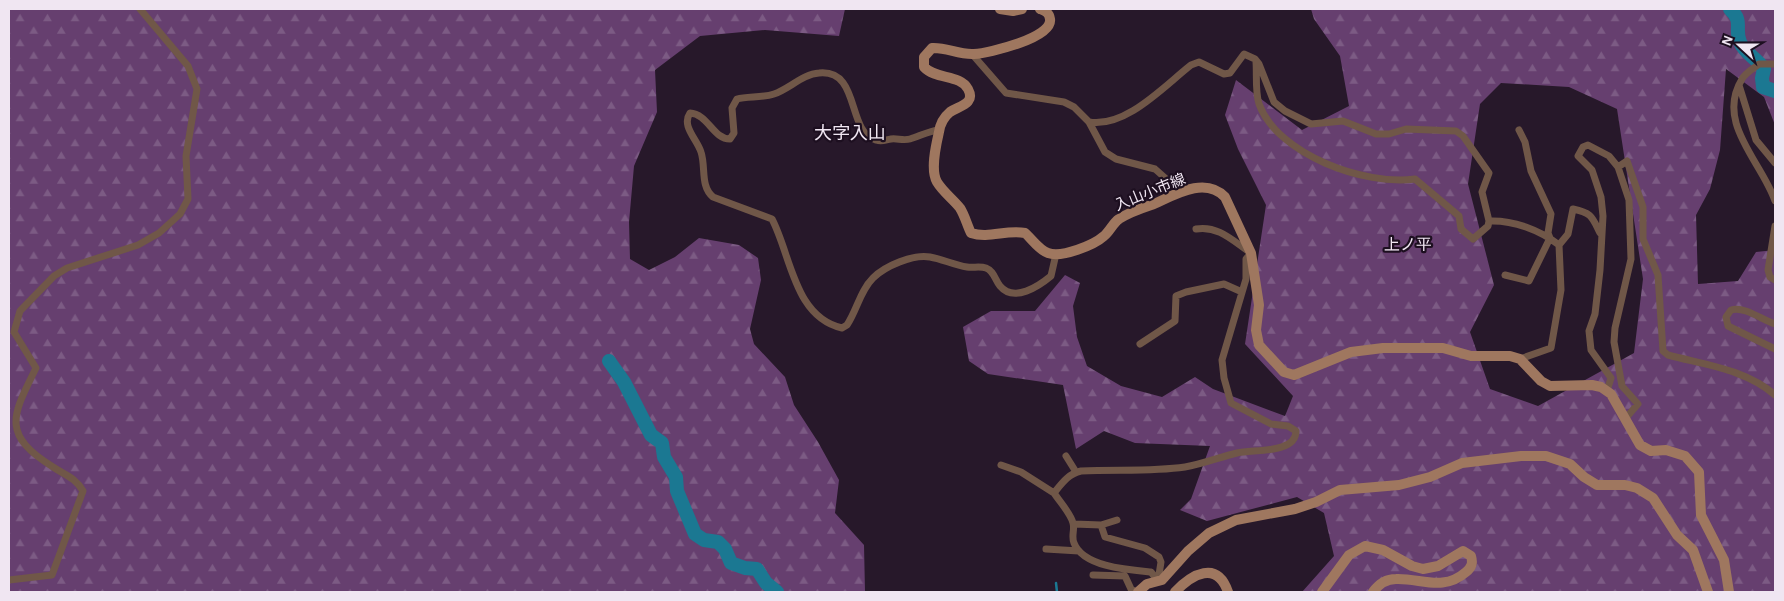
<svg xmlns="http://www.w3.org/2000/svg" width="1784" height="601" viewBox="0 0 1784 601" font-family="'Alegreya Sans','Noto Sans JP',sans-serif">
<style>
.forest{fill:url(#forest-firs);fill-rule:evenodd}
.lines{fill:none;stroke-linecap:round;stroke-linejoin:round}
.stream{stroke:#1b7892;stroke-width:2.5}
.river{stroke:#1b7892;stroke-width:14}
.street{stroke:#705748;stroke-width:7}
.secondary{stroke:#9f775f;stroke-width:10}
.labels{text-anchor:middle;stroke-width:4.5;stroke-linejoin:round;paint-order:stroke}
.street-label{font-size:15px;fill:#f0e6f2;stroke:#1d0f20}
.neighbourhood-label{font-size:16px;fill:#f0e6f2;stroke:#1d0f20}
.quarter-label{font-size:18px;fill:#f0e6f2;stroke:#1d0f20}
</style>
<defs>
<pattern id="forest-firs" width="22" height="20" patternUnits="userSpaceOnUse" patternTransform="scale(1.25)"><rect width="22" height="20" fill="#663f6f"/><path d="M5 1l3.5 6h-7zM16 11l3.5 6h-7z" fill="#7c5b84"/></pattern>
</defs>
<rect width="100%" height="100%" fill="#27182a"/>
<path class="forest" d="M9,9H845L839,36L765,30L700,36L655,70L657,112L634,166L629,222L630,259L649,270L675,257L699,238L739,245L758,258L761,280L750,329L754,344L785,377L794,405L818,442L839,480L835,513L864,545L865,592H9Z
M1311,9H1775V125L1764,97L1726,69L1720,150L1710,189L1696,215L1698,284L1738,281L1756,252L1775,250V592H1302L1334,556L1324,513L1297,497L1207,521L1180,510L1191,499L1210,446L1135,443L1104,431L1076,449L1063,385L988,374L969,361L963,327L991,311H1035L1065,275L1080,283L1073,306L1077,337L1087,366L1121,386L1162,397L1195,377L1213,389L1285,416L1293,396L1245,344L1266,205L1238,149L1225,115L1236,80L1302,130L1349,106L1340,56L1314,19ZM1501,83L1569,87L1617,109L1643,279L1634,353L1538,406L1490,389L1470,332L1494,285L1468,184L1480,104Z"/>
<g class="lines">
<path class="stream" d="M1056,583L1057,592"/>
<path class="river" d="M1730,9C1744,22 1734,28 1740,42C1745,54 1757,58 1764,69L1762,78L1763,87L1775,91
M609,361L624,382L651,435L662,443L664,457L676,477L677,491L695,534L704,540L718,542L725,549L731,563L745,568L757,569L766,583L777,592"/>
<path class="street" d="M972,54L1006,93L1064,102L1074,107L1089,122L1105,152L1116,159L1155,169L1181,192
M1256,62C1257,74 1255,92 1259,104C1278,155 1365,186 1415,179L1459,216L1461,229L1473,239L1488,226L1489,221
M1775,64H1759C1754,68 1745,73 1742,79C1715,123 1762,162 1775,201
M1739,85L1756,140L1775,163
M1089,122C1126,128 1164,86 1191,65L1199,62L1224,74L1230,73L1244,54L1255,59L1259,64L1274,102L1285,111L1311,124L1343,121L1376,134H1389L1406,129L1456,131L1463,136L1489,173L1482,192L1489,221C1513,220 1540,230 1559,245L1561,290L1551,348L1520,359
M939,130C929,131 920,136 910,139C903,141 897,138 891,139C885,140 882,142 876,140C846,132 861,69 819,73C803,74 789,89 774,94C762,98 747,96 737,99L732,108L734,133L730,139C713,139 708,114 690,113C681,126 697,139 701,152C706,167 700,186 713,197L772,219C791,255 794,317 842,328L847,325C857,310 860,291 873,278C885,266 913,254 930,257C942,259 954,265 967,267C973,268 980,266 986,268C994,271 995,280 1000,286C1014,303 1039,286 1051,276L1056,254
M1618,167L1627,161L1643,207V239L1658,275L1663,351L1668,355C1705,365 1745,369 1775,395
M1775,226L1768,270L1770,277L1775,280
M1559,245L1568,234L1573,209C1592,213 1592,217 1600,233
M1505,275L1529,281L1550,238L1548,233L1551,214L1531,171L1525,142L1519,130
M1775,324C1762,320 1745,306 1731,310L1726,317L1728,326L1775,349
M1140,344L1175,321L1176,296L1186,292L1224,284L1242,292
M1607,391L1611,378L1591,350L1589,331L1595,314L1600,270L1603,216L1601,197L1592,170L1578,156L1583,147L1588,145L1609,156L1618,167L1629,200L1631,259L1615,328L1614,342L1622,386L1638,404L1625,419
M1066,456L1076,472
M1001,465L1021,472L1054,493
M1074,524L1101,525L1105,537L1145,548L1159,557L1161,562L1158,581
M1101,525L1117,520
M1046,549L1079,551
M1093,575L1125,576L1131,589L1136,592
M9,580L52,575L83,491C76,478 65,475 53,467C0,434 13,415 36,368L14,332L20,311L54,276L67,268L138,245L159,233L180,214L188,199L186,156L197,89L188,66L140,9
M1158,581L1151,572C1129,570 1083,567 1074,543C1071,536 1075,530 1073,523C1071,514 1060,502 1054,493C1062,483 1068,474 1081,471C1115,469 1151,472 1185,467C1203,464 1220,457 1237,453C1254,449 1296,454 1296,431L1288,426L1271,424L1231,403L1224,378L1222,360L1246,279V259L1251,253C1234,242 1219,225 1196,229"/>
<path class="secondary" d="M1000,9L1013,11L1022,9
M1040,9C1045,11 1049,12 1050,19C1053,38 989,53 974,54C959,55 946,47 932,48L924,57V67C936,80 960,74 968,89C976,104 959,106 950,112C944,117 940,125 939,132C936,145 930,170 937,182C943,192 953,199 960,208C965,216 967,225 971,233C989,239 1007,229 1025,233C1032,239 1039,250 1048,253C1062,258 1094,245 1104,236C1110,231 1113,223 1119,219C1129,212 1142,208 1154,204C1174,195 1205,176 1225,197L1251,253L1259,305L1256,330L1259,345L1284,372L1294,375L1351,352L1383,348H1443L1471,356H1510L1520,359L1541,381L1550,386L1592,385L1601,387L1611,394L1640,445L1651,451L1666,450L1685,456L1699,472L1701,515L1724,560L1729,592
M1138,592L1147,584L1162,580L1188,551L1209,533L1236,520L1295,509L1316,502L1340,490L1399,485L1430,477L1462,463L1521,456H1546L1570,464L1584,477L1597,485H1625L1637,488L1653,498L1677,535L1693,550L1708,592
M1175,592C1192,574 1217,560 1228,592
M1322,592L1349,555L1365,546L1383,550L1412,566L1423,569L1438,566L1463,551L1471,556C1473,563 1472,567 1466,572C1443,592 1421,578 1396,579C1386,579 1378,585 1373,592"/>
</g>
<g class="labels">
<g class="street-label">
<text transform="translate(1150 192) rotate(-22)" y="5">入山小市線</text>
</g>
<g class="neighbourhood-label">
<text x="1408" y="250">上ノ平</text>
</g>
<g class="quarter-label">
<text x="850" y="139">大字入山</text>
</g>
</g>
<rect width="1784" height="601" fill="none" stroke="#f0e6f2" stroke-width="20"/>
<g transform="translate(1739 45) rotate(291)" stroke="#1d0f20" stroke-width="4" paint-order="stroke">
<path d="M0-4L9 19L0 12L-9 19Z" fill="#f0e6f2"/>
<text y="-8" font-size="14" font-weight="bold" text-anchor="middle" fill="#f0e6f2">N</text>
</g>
</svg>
